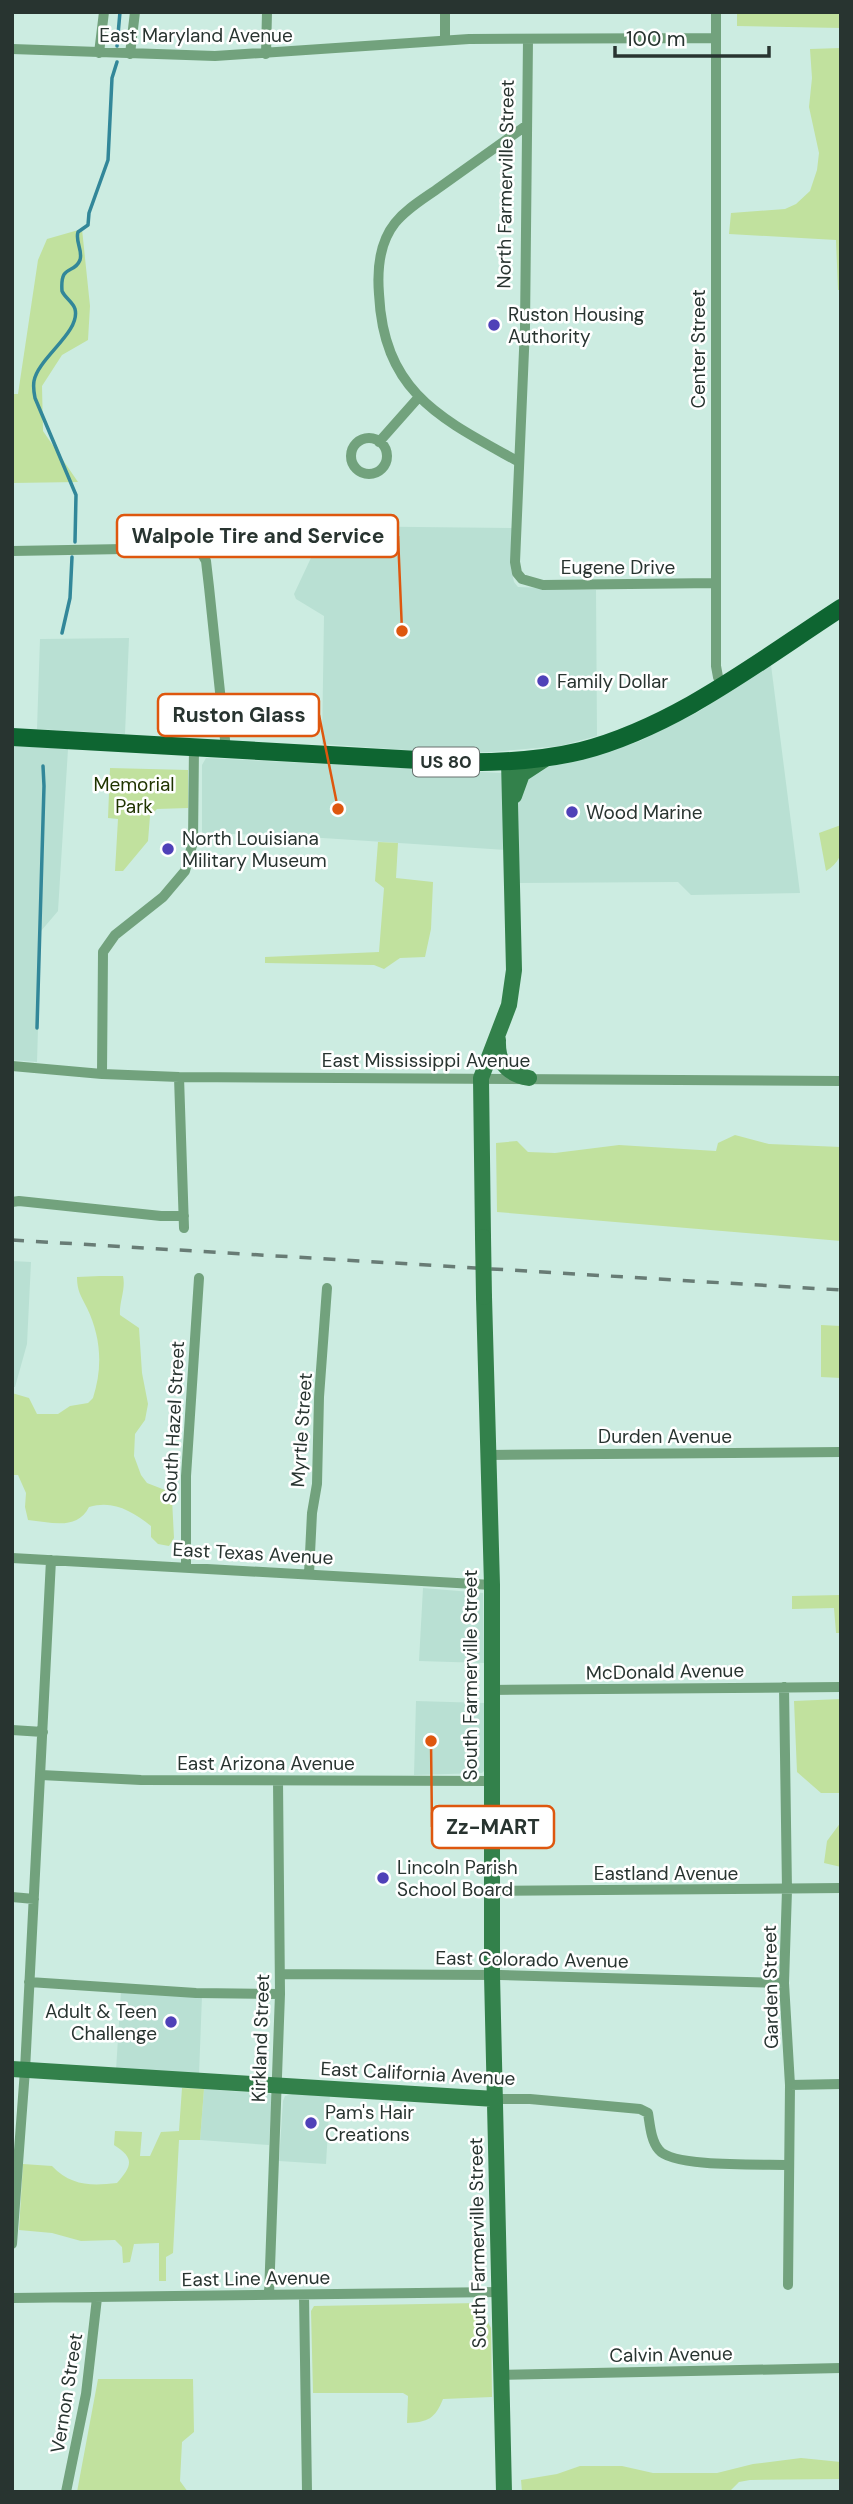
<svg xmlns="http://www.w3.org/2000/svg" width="853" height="2504" viewBox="0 0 853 2504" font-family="'DM Sans',sans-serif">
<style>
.built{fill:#b9e0d3}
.green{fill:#c1e19e}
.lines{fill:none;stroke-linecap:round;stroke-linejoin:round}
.stream{stroke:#328799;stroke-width:3.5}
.street{stroke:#72a27d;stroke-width:10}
.secondary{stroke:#33814b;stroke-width:16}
.primary{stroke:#0e6531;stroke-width:18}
.rail{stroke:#687c75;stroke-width:3.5;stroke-dasharray:12 12;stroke-linecap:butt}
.secondary-bridge{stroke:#33814b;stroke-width:16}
.poi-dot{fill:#4f41b8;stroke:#fff;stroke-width:2.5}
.labels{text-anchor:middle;stroke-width:5;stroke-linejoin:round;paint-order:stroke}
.shield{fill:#fff;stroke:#68716e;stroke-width:2}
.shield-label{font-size:18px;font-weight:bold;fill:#283430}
.street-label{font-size:19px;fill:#283430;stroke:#fff}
.poi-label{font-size:19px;fill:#283430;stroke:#fff;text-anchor:start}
.park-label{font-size:19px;fill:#203500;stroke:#fff}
.leader{fill:none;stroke:#de570e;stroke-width:2.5}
.callout-dot{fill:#de570e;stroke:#fff;stroke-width:2.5}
.callout{fill:#fff;stroke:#de570e;stroke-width:2.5}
.callout-label{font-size:21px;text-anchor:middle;font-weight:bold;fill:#283430}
</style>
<rect width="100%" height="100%" fill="#ccece1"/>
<path class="built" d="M326,526L512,528L511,568L514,582L518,587L596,590L597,736L560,746L492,752L448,753L322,744L324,616L296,599L294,594Z
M129,638L125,734L37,729L40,639Z
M771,665L800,893L691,895L678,882L519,883L518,798L522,784L540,768L582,760L640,741L698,712Z
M12,746L68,749L58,911L41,931L37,1062L12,1060Z
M206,758L502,773L506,850L292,836L202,833V765Z
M12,1261L31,1262L27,1344L15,1387H12Z
M423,1588L483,1593L484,1663L419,1661Z
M416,1701L484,1703V1771L482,1773L414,1775Z
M121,1991L202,1996L199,2075L116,2070Z
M204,2089L270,2094L272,2096L269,2145L200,2140Z
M292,2094L330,2096L326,2164L279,2161L283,2101L285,2096Z"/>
<path class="green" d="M737,12H841V28L737,26Z
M841,48V290H838L836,240L729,234L731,213L785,209L796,204L810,191L817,170L819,153L809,107L812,78L810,49Z
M82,229L90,306L88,340L62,355L42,386L43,431L78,482L12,483V394H18L38,260L47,239Z
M110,768L188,770V808L157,809L150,816L148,841L123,871H115L118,819L108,818Z
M841,825C841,846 846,859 826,871L819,833Z
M378,842L398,843L396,878L433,882L431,929L425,957L400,958L384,969L374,965L265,963V957L379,952L384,888L375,881Z
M735,1135L769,1144L841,1147V1241L497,1212L496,1143L517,1141L528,1152L555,1153L619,1145L716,1151L718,1143Z
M100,1276H123C126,1289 119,1302 120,1315L139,1328L142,1373L148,1404L145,1420L135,1434L134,1456L141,1475L147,1483L165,1490L172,1499L174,1538L169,1546L158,1544L151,1537V1526C131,1511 114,1500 89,1507C77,1531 51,1522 28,1520L25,1507L26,1493L18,1475H12V1393L29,1398L37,1414H58L70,1406L88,1403L93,1398C103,1367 101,1337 87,1308C81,1296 77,1291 77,1277Z
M821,1325L841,1326V1378L821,1377Z
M841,1595V1633H836L834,1608L792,1609V1596Z
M841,1699V1793H821L797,1772L794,1701Z
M841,1822V1867L824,1863L827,1841Z
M182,2088L204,2089L200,2140H179L173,2253L166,2257V2281H159V2243L134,2244L130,2262L123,2263L122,2247L115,2240L81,2241L52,2233L19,2230L23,2164L52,2166C71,2186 91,2186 117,2183C132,2166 135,2158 114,2145L115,2131L142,2132L140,2156H150L161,2132L179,2131Z
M478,2303L491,2328L492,2397L443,2399C435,2419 428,2422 407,2423L408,2396L403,2393H313L311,2311L314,2306Z
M98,2379H193L194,2432L182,2442L180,2481L188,2492H77Z
M801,2458L841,2462V2479L750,2480L739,2482L729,2492H522L521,2480L557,2474L580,2466H622L653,2473H717L753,2464Z"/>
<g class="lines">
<path class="stream" d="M117,46L120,12
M75,542L76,495L35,398C34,393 33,387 34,381C38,358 81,332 75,309C73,302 65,298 62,291C60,263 74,275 80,260C83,250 75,242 78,232L88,225L89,213L108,160L112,78L117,62
M62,633L70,598L72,557
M37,1028L44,786L43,766"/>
<path class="street" d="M716,12V666L718,677L723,685
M528,39L525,327L515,562L517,573L522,579L543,585L716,583
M445,40V12
M12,49L215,56L469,39L716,38
M99,53L104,12
M130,54L135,12
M266,54L267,12
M351 456a18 18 0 1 1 36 0a18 18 0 1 1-36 0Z
M379,442L418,398
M519,462C442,419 384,394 379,294C377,269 379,243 395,223C407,208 425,198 440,187C469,166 498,146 527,125
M12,551L181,548L201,552L206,561L209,587L226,749
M12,1066L102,1074L179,1077L841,1081
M102,1074L103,952L115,935L163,897L185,871L193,842L194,747
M179,1077L184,1228
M12,1202L19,1201L161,1216H184
M489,1455L841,1452
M12,1558L492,1585
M186,1567V1476L199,1278
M309,1574L312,1513L317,1484L319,1397L327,1288
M784,1687L787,1890L784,1983L790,2085L788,2285
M490,1690L841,1687
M12,1730L43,1732
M41,1775L141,1780L491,1781
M491,1891L841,1888
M12,1897L34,1899
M280,1974L500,1975L784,1983
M29,1982L196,1993L280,1994
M790,2085L841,2084
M495,2099H530L640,2109L648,2113C650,2125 651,2141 659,2150C673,2168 765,2164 789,2165
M12,2244L25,2070L51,1560
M269,2295L280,1994L278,1781
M304,2295L307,2492
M12,2298L500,2292
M501,2375L841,2368
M66,2492L86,2394L97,2298"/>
<path class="secondary" d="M514,796L522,774L545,759
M498,1040C497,1063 507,1074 529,1078
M483,1237L481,1078L509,1005L514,970L509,761
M484,1297L492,1585V1975L504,2492
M12,2069L495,2099"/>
<path class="primary" d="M12,737L454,762C496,763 539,761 581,751C677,726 759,661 841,608"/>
<path class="rail" d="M12,1240L841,1290"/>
<path class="secondary-bridge" d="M483,1237L484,1297"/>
</g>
<g class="poi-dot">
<circle cx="494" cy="325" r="7"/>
<circle cx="543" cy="681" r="7"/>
<circle cx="572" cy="812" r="7"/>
<circle cx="168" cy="849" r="7"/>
<circle cx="383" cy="1878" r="7"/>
<circle cx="171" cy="2022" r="7"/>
<circle cx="311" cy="2123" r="7"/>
</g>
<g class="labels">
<rect class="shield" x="413" y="747.5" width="66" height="29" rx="5"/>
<g class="shield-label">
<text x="446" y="768">US 80</text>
</g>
<g class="street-label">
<text x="196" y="42">East Maryland Avenue</text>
<text transform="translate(505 184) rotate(-89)" y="7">North Farmerville Street</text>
<text transform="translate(698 349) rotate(-90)" y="7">Center Street</text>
<text x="618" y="574">Eugene Drive</text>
<text x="426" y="1067">East Mississippi Avenue</text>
<text transform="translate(173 1422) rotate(-87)" y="7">South Hazel Street</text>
<text transform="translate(301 1430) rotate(-86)" y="7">Myrtle Street</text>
<text x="665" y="1443">Durden Avenue</text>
<text transform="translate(253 1553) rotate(3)" y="7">East Texas Avenue</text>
<text transform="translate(665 1671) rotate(-1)" y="7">McDonald Avenue</text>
<text transform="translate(470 1675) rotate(-90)" y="7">South Farmerville Street</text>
<text x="266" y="1770">East Arizona Avenue</text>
<text x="666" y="1880">Eastland Avenue</text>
<text transform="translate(532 1959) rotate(1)" y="7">East Colorado Avenue</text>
<text transform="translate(770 1987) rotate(-91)" y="7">Garden Street</text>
<text transform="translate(260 2038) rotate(-88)" y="7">Kirkland Street</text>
<text transform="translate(418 2073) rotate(3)" y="7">East California Avenue</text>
<text transform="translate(477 2243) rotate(-91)" y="7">South Farmerville Street</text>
<text transform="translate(256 2278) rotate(-1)" y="7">East Line Avenue</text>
<text transform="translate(671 2354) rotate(-1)" y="7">Calvin Avenue</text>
<text transform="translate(66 2393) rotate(-81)" y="7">Vernon Street</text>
</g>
<g class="poi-label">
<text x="508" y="321">Ruston Housing<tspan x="508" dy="22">Authority</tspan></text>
<text x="557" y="688">Family Dollar</text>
<text x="586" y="819">Wood Marine</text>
<text x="182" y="845">North Louisiana<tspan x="182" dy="22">Military Museum</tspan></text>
<text x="397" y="1874">Lincoln Parish<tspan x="397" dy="22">School Board</tspan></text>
<text x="157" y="2018" text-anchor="end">Adult &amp; Teen<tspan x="157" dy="22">Challenge</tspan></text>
<text x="325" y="2119">Pam's Hair<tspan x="325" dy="22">Creations</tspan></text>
</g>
<g class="park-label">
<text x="134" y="791">Memorial<tspan x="134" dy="22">Park</tspan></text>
</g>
</g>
<path class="leader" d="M402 631L398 536M338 809L319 715M431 1741L432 1827"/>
<g class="callout-dot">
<circle cx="402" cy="631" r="7"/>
<circle cx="338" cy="809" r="7"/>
<circle cx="431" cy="1741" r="7"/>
</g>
<g class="callout">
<rect x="117" y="515" width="281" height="42" rx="7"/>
<rect x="158" y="694" width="161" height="42" rx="7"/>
<rect x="432" y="1806" width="122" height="42" rx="7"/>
</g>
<g class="callout-label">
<text x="258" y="543">Walpole Tire and Service</text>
<text x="239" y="722">Ruston Glass</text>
<text x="493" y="1834">Zz-MART</text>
</g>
<rect width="853" height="2504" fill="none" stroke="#283430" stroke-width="28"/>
<path d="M615 46v10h154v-10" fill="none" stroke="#283430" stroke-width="3.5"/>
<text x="626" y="46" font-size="21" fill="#283430" stroke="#ffffff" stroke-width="5" paint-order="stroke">100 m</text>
</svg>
